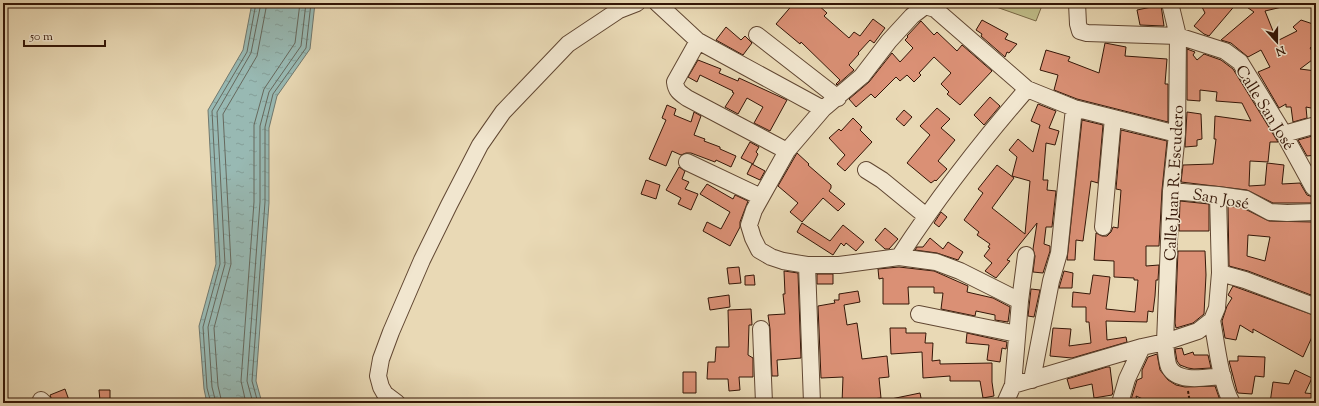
<svg xmlns="http://www.w3.org/2000/svg" width="1319" height="406" viewBox="0 0 1319 406" font-family="'Sorts Mill Goudy',serif">
<style>
.park{fill:#bfbc88;stroke:#7a6948}
.water{fill:url(#water-ripples);stroke:#70786e}
.lines{fill:none;stroke-linecap:round;stroke-linejoin:round}
.shore{stroke:#66685d;stroke-width:1}
.building{fill:#da9075;stroke:#341607;fill-rule:evenodd}
.minor-casing{stroke:#614732;stroke-width:18}
.path{stroke:#341607;stroke-width:2;stroke-dasharray:3 2;stroke-linecap:butt}
.minor{stroke:#f1e6cf;stroke-width:16}
.labels{text-anchor:middle;stroke-width:3;stroke-linejoin:round;paint-order:stroke}
.street-label{font-size:16px;fill:#341607;stroke:#f1e6cf}
</style>
<defs>
<pattern id="water-ripples" width="26" height="14" patternUnits="userSpaceOnUse"><rect width="26" height="14" fill="#98b9b3"/><path d="M2 4q2-2 4 0t4 0M15 11q2-2 4 0t4 0" fill="none" stroke="#849e98"/></pattern>
</defs>
<rect width="100%" height="100%" fill="#e9d9b5"/>
<filter id="stains"><feTurbulence type="fractalNoise" baseFrequency=".005" numOctaves="4"/><feColorMatrix values="0 0 0 0 .2 0 0 0 0 .09 0 0 0 0 .02 0 0 0 .5 -.17"/></filter>
<radialGradient id="worn" r=".72"><stop offset=".6" stop-color="#630" stop-opacity="0"/><stop offset="1" stop-color="#630" stop-opacity=".3"/></radialGradient>
<path class="park" d="M985,3H1043L1036,21Z"/>
<path class="water" d="M252,3H315L310,49L277,96L269,128V203L256,381L262,403H207L204,389L199,326L216,264L208,110L243,50Z"/>
<g class="lines">
<path class="shore" d="M211,403L207,388L203,327L220,264L212,111L247,52L256,3
M216,403L212,387L208,327L225,264L217,112L251,53L261,3
M222,403L218,386L214,328L231,264L223,114L257,56L267,3
M246,403L241,381L254,202V125L264,89L295,43L300,3
M253,403L247,381L260,202V126L269,92L301,46L306,3
M258,403L252,381L265,202V127L273,94L306,48L311,3"/>
</g>
<path class="building" d="M794,3H816L827,13L824,16L849,38L854,32L860,36L873,19L885,28L874,43L870,40L858,53L859,54L849,65L854,70L837,85L836,84L840,80L801,42L800,44L776,24Z
M1200,3H1237L1209,36L1204,34L1194,26L1205,13Z
M1241,3H1282V7L1265,11L1277,41L1297,31L1293,27L1301,20L1316,25V42L1310,48L1316,57L1300,69L1316,71V109L1306,107L1307,118L1293,122L1291,107H1286V104L1279,108L1258,72L1270,67L1261,50L1248,57L1231,43L1221,40L1254,12Z
M1161,5L1164,26L1140,25L1137,10Z
M982,20L1008,34L1005,39L1017,44L1009,53L1007,52L1005,57L981,36L982,34L976,30Z
M921,21L934,35L937,32L957,51L962,45L992,71L960,105L947,94L949,92L941,84L951,73L934,57L919,73L921,75L914,82L907,75L900,81L896,77L875,98L871,94L856,107L849,99L869,82L892,53L900,62L913,48L905,40L908,37L907,36Z
M726,27L741,40L745,36L752,43L743,55L716,40Z
M1105,43L1126,47L1125,56L1167,59L1165,84H1168V122L1077,99L1054,90L1058,75L1040,70L1046,50L1070,57L1068,61L1099,73Z
M1187,49L1195,52L1193,55L1197,60L1204,54L1221,60L1233,69L1278,142H1270L1268,162L1250,161L1249,186L1265,185L1267,163L1284,165L1282,184L1300,183L1307,195L1316,198V203H1273L1247,190L1181,182L1183,165L1213,164L1216,139H1214L1215,116L1251,121L1242,103L1216,101L1217,92L1200,90V101L1187,100Z
M698,60L721,69L719,73L738,81L739,78L787,100L770,131L754,123L763,107L747,98L738,114L725,107L734,93L732,92L733,91L700,75L697,82L688,77Z
M990,97L1000,106L984,125L974,115Z
M1038,104L1056,111L1049,128L1059,131L1055,145L1046,143L1043,180H1048L1047,190L1056,191L1052,227H1046L1044,244L1050,246V251L1043,273L1033,272L1035,256L1033,249L1037,223L1007,260L1010,261L996,278L985,271L992,263L984,256L990,248L988,247L990,244L977,235L979,232L964,220L983,193L978,189L997,165L1014,178L992,208L1025,234L1030,181L1012,176L1017,157L1009,150L1018,139L1033,152L1040,125L1031,121Z
M667,105L676,109L674,115L691,122L694,112L701,116L694,135L705,139L704,141L720,147V149L736,156L731,167L716,160L715,162L691,153H686L681,155L672,151L666,166L649,159L666,120L662,118Z
M937,108L950,119L941,128L955,140L938,161L947,169L936,181L935,180L931,183L907,163L930,135L920,126Z
M904,110L912,117L904,126L896,119Z
M1187,112L1201,114L1202,139L1197,140V146L1185,147Z
M853,118L862,127L860,130L872,142L845,171L837,164L845,155L829,138L839,129L841,131Z
M1082,120L1103,125L1098,183L1091,181L1083,241L1076,240L1075,260H1067Z
M1121,130L1167,141L1162,190L1159,246H1146V266L1159,265L1158,280H1156L1155,296L1153,312L1148,311L1147,322L1106,321L1107,340L1126,337L1127,342L1072,358L1050,356L1053,328L1071,329L1069,346L1091,343L1089,322H1086V307H1072L1073,292L1090,294L1093,275L1110,277L1106,309L1135,312L1138,280H1134V278L1114,277V261L1094,260L1096,233L1102,236H1107L1111,232L1113,227L1118,228L1121,190L1116,189Z
M1316,135V155L1307,156L1298,140Z
M750,142L759,147L756,152L758,154L753,164L741,158Z
M797,153L809,164L808,165L831,185V188L829,191L845,204L838,211L823,198L802,222L790,212L798,203L778,186Z
M752,164L765,171L760,180L747,174Z
M679,167L685,171L682,179L689,182L685,189L698,194L691,210L678,204L681,198L666,190Z
M646,180L660,185L656,199L641,194Z
M707,184L733,199L735,195L748,201L740,222V227L730,246L703,231L707,222L721,229L730,212L700,194Z
M1180,201L1209,204V231H1179Z
M1228,206L1243,208L1269,221L1313,222L1314,237H1316V279L1311,295L1248,271L1229,266ZM1248,235L1270,237L1265,261L1247,256Z
M941,212L947,217L939,227L934,223Z
M802,223L830,241L843,225L864,242L856,251L846,243L844,246L841,243L833,255L797,232Z
M885,228L898,239L889,249H885L875,240Z
M930,238L943,249L948,242L963,252L958,260L937,253L915,250L917,247H923Z
M1178,251H1205L1206,275L1204,314L1193,323L1176,328L1175,323Z
M739,267L741,283L729,284L727,268Z
M899,267L934,271L968,286L967,292L993,298L1010,307L1008,322L995,320V315L976,311L975,316L941,309L943,293H934V287H908L909,304H883V278L879,279L878,269Z
M784,271L798,273L801,358L777,360L778,376H772L770,329L768,315L785,314L783,294H785Z
M1064,271L1073,273L1072,288H1059Z
M817,274H833V284H817Z
M754,275L755,285H745V276Z
M1233,286L1316,316V328L1303,357L1253,329V333L1240,325L1236,340L1225,338L1222,321L1227,306L1232,298L1228,295Z
M1031,289L1040,290L1034,317L1028,316Z
M858,291L860,302L844,305L847,325L857,323L862,359L887,356L889,377L879,378L881,398L863,400V403H842L843,377L821,378L818,306L835,303L834,300H839V294Z
M729,295L730,307L710,310L708,298Z
M751,309L752,325H749L748,355L753,358V377H739L740,390L729,391L728,379H707L708,362H715L716,347H729L728,310Z
M890,328H906V333H926L925,343H933L932,361L940,360V364L992,363V382L994,396L983,398L980,381H950V376L923,378L922,352L891,354Z
M967,333L1007,342L1006,349L1002,348L1000,362L987,360L989,345L966,343Z
M1182,348L1184,355L1193,352L1194,355H1208L1211,368L1194,369L1188,368L1180,365L1177,361L1175,349Z
M1157,354L1160,370L1168,380L1176,385L1185,387L1215,386L1221,403H1152L1136,396L1138,403H1130L1137,380L1142,378V370L1148,357Z
M1238,356L1265,357L1264,377L1255,376L1252,394L1238,393L1237,391L1229,361H1238Z
M1107,367H1110L1113,392L1112,395L1094,398L1092,384L1070,389L1067,379Z
M1295,370L1312,378L1305,393L1316,394V403H1270L1273,382L1289,384Z
M683,372H696V393H683Z
M65,389L70,403H53L50,395Z
M99,390H110V401H100Z
M920,393L922,403H891V399Z"/>
<g class="lines">
<defs>
<path id="minor" d="M657,3L698,41L823,109
M1077,3L1078,24L1080,31L1087,33L1178,36L1225,51L1240,62L1284,134L1313,187L1316,189
M1170,3L1178,36L1177,134L1171,191L1165,342C1166,349 1166,360 1169,367C1178,384 1207,377 1223,376
M757,35L838,98
M698,41L675,82C676,91 680,93 687,98L787,151
M1284,134L1316,125
M687,162L761,197
M866,170L882,180L926,216
M1171,191L1218,195L1246,199L1270,212L1287,213L1316,212
M1103,227L1113,118
M899,257C938,197 981,142 1027,89
M807,265L812,403
M1220,273L1245,280L1316,307
M1020,301L960,271L936,262L899,257L839,265H807L783,261L771,257L759,250L753,238L749,225L754,210L787,151L823,109L862,76L889,41L912,16L925,6L935,9L1027,89L1074,108L1177,134
M919,314L1017,334
M1212,320C1216,341 1221,385 1232,403
M761,329L764,403
M1032,380L1051,281L1059,253L1074,108
M1013,385L1142,347L1165,342L1198,331L1212,320L1217,308L1220,273L1218,195
M41,400L44,403
M397,403L385,394L381,387L378,376L381,359L391,332L422,260L449,205L480,145L503,112L568,44L619,10L637,3
M1005,403L1013,385L1020,301L1026,255
M1120,403L1127,379L1142,347"/>
</defs>
<use href="#minor" class="minor-casing"/>
<path class="path" d="M1188,391L1190,403"/>
<use href="#minor" class="minor"/>
</g>
<g class="labels">
<g class="street-label">
<text transform="translate(1266 107) rotate(58)" y="6">Calle San José</text>
<text transform="translate(1173 183) rotate(-87)" y="6">Calle Juan R. Escudero</text>
<text transform="translate(1221 198) rotate(10)" y="6">San José</text>
</g>
</g>
<rect width="1319" height="406" fill="none" stroke="#e9d9b5" stroke-width="16"/>
<rect x="4" y="4" width="1311" height="398" fill="none" stroke="#341607" stroke-width="2"/>
<rect x="8" y="8" width="1303" height="390" fill="none" stroke="#341607"/>
<g transform="translate(1277 42) rotate(159)" stroke="#f1e6cf" stroke-width="3" paint-order="stroke">
<path d="M0-3L7 15L0 10L-7 15Z" fill="#341607"/>
<text y="-6" font-size="11" font-weight="bold" text-anchor="middle" fill="#341607">N</text>
</g>
<path d="M24 40v6h81v-6" fill="none" stroke="#341607" stroke-width="2"/>
<text x="30" y="40" font-size="12" fill="#341607" stroke="#f1e6cf" stroke-width="3" paint-order="stroke">50 m</text>
<rect width="100%" height="100%" filter="url(#stains)"/>
<rect width="100%" height="100%" fill="url(#worn)"/>
</svg>
